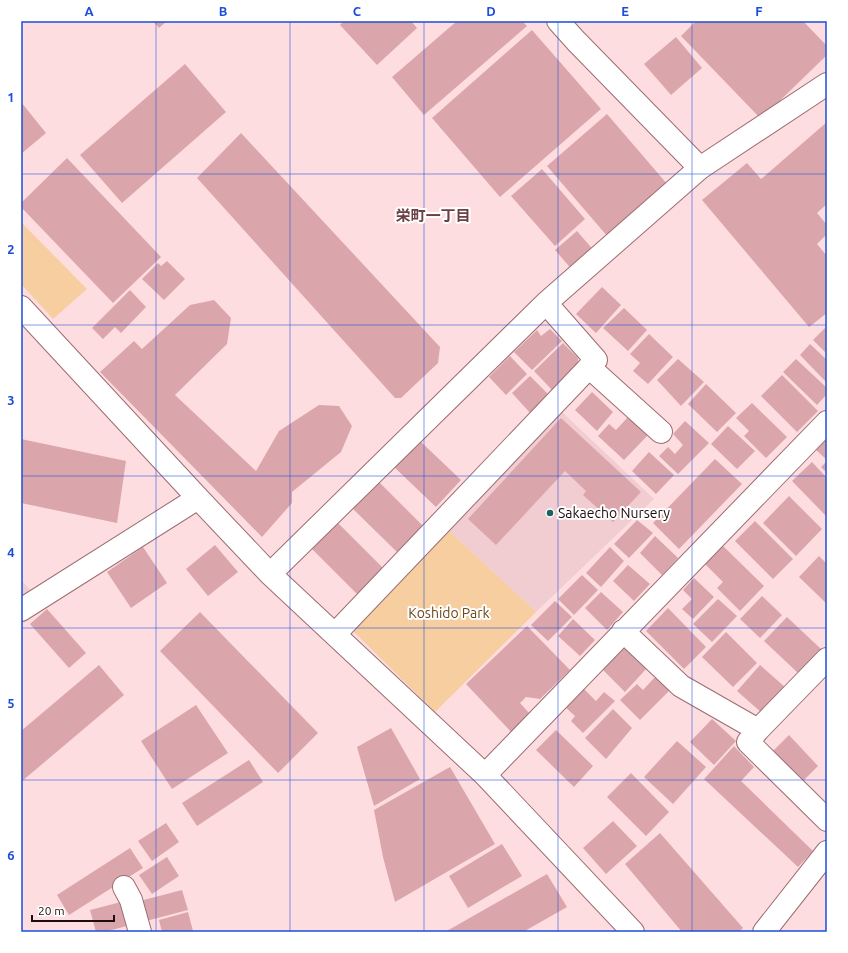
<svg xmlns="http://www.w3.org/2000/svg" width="848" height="953" viewBox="0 0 848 953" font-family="Ubuntu,'Noto Sans JP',sans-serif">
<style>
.built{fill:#f1ccd0}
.green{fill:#f6ce9f}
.building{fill:#daa6ab}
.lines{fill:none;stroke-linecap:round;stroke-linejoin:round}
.minor-casing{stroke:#9c6d72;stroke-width:24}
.minor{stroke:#fff;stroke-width:22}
.grid{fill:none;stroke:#1d4ed8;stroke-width:1;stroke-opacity:0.55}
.poi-dot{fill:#176563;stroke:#fff;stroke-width:1.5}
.labels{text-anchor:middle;stroke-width:4;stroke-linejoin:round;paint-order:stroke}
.poi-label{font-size:14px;fill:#1d0b0e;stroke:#fff;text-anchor:start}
.park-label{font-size:14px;fill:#6a4818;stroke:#fff}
.neighbourhood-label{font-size:15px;font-weight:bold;fill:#6b4045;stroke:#fff}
.neatline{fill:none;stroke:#1d4ed8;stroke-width:1.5}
.grid-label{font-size:13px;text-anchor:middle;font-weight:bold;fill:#1d4ed8}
</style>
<rect width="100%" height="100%" fill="#fedde0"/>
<path class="built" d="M562,412L654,499L536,612L446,528Z
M21,580L34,594L21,602Z"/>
<path class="green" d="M21,222L87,289L53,319L21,284Z
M446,528L536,612L435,712L351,629Z"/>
<path class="building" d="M153,21H167L159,28Z
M344,21H411L417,28L377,65L340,25Z
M457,21H522L527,26L424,115L392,77Z
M696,21H803L827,46V55L761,119L681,36Z
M532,30L601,109L500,197L432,118Z
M676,37L702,68L671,95L644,64Z
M185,64L226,112L122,203L80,155Z
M21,102L46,133L21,154Z
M607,114L668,185L608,237L547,166Z
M827,122V204L817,213L827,225V234L817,244L827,256V313L809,327L702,200L747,163L761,179Z
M241,133L440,347L438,363L401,398H395L197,178Z
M67,158L161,257L113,303L21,207V203Z
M542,169L585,219L555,246L511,196Z
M577,231L596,253L574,272L555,250Z
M167,261L185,279L164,300L142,279L158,263L161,266Z
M602,287L621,305L596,333L576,314Z
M130,290L146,307L121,333L115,327L103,339L92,328Z
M214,300L231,318L227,344L175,395L256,471L279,431L319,405L339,406L352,426L341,452L292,492V503L262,537L100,372L134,341L142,349L190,305Z
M624,308L647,330L628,351L603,328Z
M827,326V354L813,340Z
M550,329L562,341L532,370L514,352L537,330L541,336Z
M649,334L673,357L648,384L633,371L640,363L630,354Z
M563,343L578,358V367L553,391L534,371Z
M810,344L827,360V383L800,355Z
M510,356L527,374L506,395L489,377Z
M678,359L704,382L681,406L657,380Z
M796,359L827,388V394L817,405L783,372Z
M782,375L818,411L797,432L761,396Z
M530,376L549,395L531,414L512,393Z
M706,384L736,413L717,432L688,404Z
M592,392L613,412L597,431L575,410Z
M752,403L787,437L766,458L744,436L749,431L736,418Z
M628,417L648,435L624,460L598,436L609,424L616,430Z
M561,418L641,492L613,522L583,495L586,491L565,471L496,545L468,519Z
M685,421L709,443L678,474L659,456L668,447L675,454L683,445L673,434Z
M728,426L755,451L737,469L711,444Z
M827,437V460L816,450Z
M21,439L126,461L117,523L21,503Z
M419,440L461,480L436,507L393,466Z
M649,452L674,475L656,494L632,471Z
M715,459L742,484L679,549L653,523Z
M827,461V473L821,467Z
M812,462L827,478V517L792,481Z
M379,482L423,526L397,552L352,508Z
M789,496L822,529L796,556L763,523Z
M637,520L653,533L629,558L614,544Z
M755,521L793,559L773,579L735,541Z
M338,523L383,568L357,594L312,549Z
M655,536L678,558L662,575L640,553Z
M215,545L238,572L208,596L186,569Z
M722,545L764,586L740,611L717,588L723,582L704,563Z
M143,547L167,583L131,608L107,572Z
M610,547L624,561L601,587L586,573Z
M819,556L827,564V604L799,577Z
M628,565L650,584L634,601L613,581Z
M582,575L598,590L574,615L558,599Z
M694,578L714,597L693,619L682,609L692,599L683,590Z
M601,592L623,612L607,630L585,608Z
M762,596L782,615L760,638L740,619Z
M718,599L737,616L712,642L693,624Z
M555,601L572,617L548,641L531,625Z
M668,608L706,647L684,669L646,631Z
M47,609L86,653L69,668L30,624Z
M200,612L318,733L278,773L160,651Z
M787,617L821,649L798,673L764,641Z
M573,619L595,640L580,656L558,636Z
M527,626L570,670L540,699L526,697L520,703L531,715L512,733L466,684Z
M726,632L757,663L733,687L702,657Z
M623,647L647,668L625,692L602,669Z
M99,665L124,695L21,782V731Z
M760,665L786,688L763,714L737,691Z
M656,676L670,690L640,720L620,700L637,684L643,690Z
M583,688L596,701L604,692L615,701L583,733L571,721L575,716L565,707Z
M196,705L228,753L172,789L141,741Z
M613,709L632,728L606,759L585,738Z
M712,719L736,741L714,765L690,742Z
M391,728L420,779L374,806L357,747Z
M556,730L593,766L574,787L536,750Z
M789,735L818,766L801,783L772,752Z
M677,741L706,767L673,804L644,777Z
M734,746L754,767L741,781L813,851L798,867L704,779Z
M249,760L263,782L197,826L182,803Z
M450,767L495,844L395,902L383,857L374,810Z
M631,773L669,812L646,836L607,797Z
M613,821L637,846L606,874L583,848Z
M166,823L179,842L152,861L138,841Z
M660,833L743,928L739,932H682L625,864Z
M502,844L522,876L468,908L449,876Z
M130,848L143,868L69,915L57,895Z
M167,857L179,876L152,894L139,875Z
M547,874L567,907L523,932H445Z
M182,890L188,910L146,921L140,901Z
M121,902L127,926L104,932H96L90,910Z
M188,912L193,931L189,932H162L159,920Z"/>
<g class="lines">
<defs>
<path id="minor" d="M558,21L576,41L700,168
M21,307L198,498L270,574L485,775L633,932
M589,367L661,432
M270,574L546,303L700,168L827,84
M21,610L198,498
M623,631L681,686L758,730L827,659
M335,634L596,360L546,303
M758,730L748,742L827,820
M485,775L827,422
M124,887L131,900L140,932
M764,932L827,852"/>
</defs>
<use href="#minor" class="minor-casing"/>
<use href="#minor" class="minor"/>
</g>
<path class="grid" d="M156,21V932M290,21V932M424,21V932M558,21V932M692,21V932M21,174H827M21,325H827M21,476H827M21,628H827M21,780H827"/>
<circle class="poi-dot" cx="550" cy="513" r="4"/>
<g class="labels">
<g class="poi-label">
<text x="558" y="518">Sakaecho Nursery</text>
</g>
<g class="park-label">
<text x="449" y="618">Koshido Park</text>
</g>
<g class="neighbourhood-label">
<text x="433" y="221">栄町一丁目</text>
</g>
</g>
<rect width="848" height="953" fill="none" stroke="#ffffff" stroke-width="44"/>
<path d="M32 915v6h82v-6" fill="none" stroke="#1d0b0e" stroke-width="2"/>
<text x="38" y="915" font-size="12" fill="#1d0b0e" stroke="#ffffff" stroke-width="3" paint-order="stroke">20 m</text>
<rect x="22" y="22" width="804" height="909" class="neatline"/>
<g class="grid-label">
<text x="89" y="16">A</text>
<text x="223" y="16">B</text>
<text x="357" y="16">C</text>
<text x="491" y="16">D</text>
<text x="625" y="16">E</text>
<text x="759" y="16">F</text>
<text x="11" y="102">1</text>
<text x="11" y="254">2</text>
<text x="11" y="405">3</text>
<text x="11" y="557">4</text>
<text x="11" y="708">5</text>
<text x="11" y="860">6</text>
</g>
</svg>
